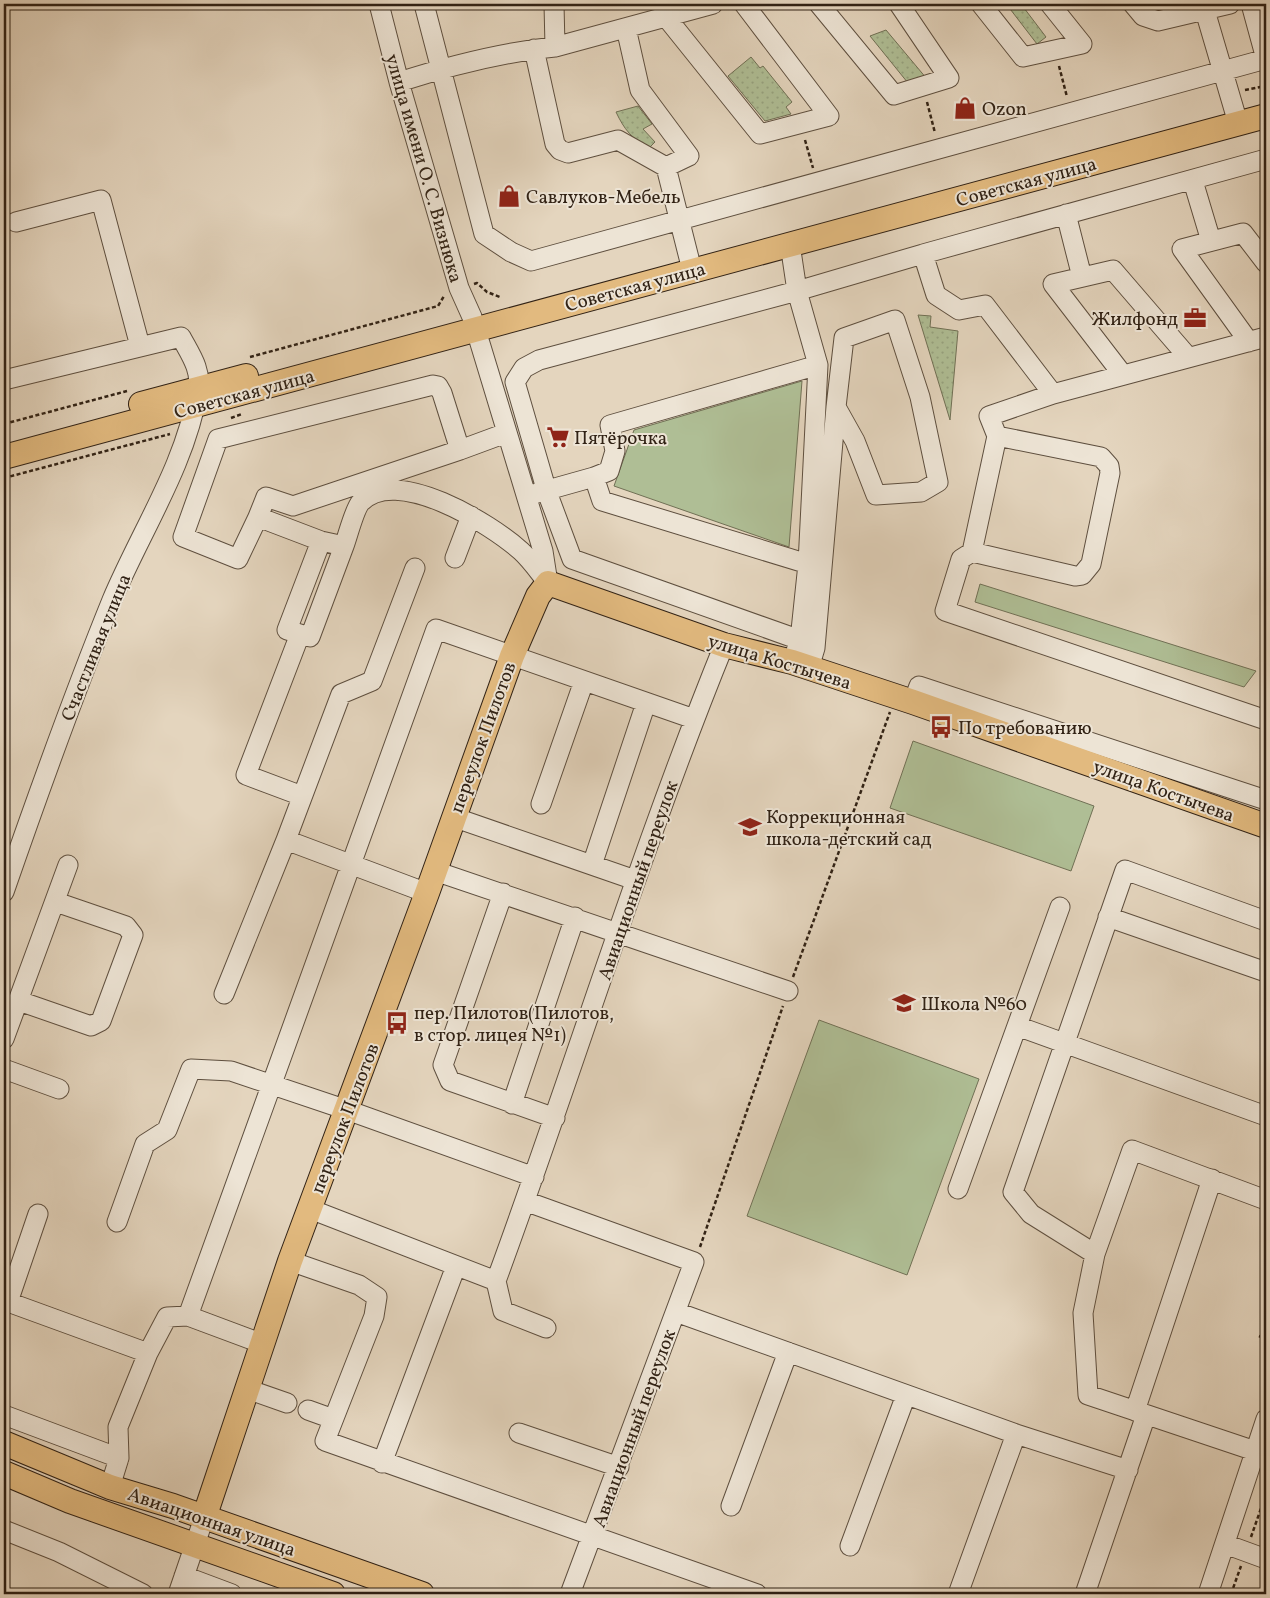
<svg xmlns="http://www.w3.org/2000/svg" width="1270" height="1598" viewBox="0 0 1270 1598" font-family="Vollkorn,serif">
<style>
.grass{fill:url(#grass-dots);stroke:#707055}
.garden{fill:#afbe95;stroke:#707055}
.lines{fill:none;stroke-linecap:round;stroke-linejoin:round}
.minor-casing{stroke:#5e4f3f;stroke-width:21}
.major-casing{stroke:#312215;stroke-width:26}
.path{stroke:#312215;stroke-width:2.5;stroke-dasharray:4 2.5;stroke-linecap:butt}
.minor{stroke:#ede4d5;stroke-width:19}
.major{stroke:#e2ba7f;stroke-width:24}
.labels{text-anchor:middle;stroke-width:4;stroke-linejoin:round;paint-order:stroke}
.poi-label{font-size:19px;fill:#312215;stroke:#ede4d5;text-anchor:start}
.street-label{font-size:19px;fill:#312215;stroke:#ede4d5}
</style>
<defs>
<pattern id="grass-dots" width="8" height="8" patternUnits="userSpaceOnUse" patternTransform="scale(1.25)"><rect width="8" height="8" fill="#afbe95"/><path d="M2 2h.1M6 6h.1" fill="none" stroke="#97a380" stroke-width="1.8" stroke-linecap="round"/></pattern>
</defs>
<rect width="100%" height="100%" fill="#e4d5be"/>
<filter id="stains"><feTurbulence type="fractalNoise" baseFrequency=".004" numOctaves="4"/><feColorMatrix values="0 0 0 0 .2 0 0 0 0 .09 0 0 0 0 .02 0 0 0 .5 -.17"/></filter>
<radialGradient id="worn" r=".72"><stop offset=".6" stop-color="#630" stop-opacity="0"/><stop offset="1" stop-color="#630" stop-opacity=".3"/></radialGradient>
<path class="grass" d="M1021,4L1046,37L1037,44L1007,5Z
M886,30L927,79L908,83L870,36Z
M751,57L760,68L763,66L792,102L786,107L791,114L765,121L728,76Z
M638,106L652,124L643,129L655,142L650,147C632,140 624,129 616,112Z
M918,315L931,316L930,327L958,331L950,420Z"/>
<path class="garden" d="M802,381L789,547L614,486L634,430Z
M980,584L1256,671L1244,687L975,602Z
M913,741L1094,806L1071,871L890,808Z
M819,1020L979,1079L907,1275L747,1216Z"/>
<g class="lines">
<defs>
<path id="minor" d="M379,4L399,82L459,288L472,317L543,551L548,583
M424,4L484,234L511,252L531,261L1266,59
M554,4L555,47
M819,4L894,95L949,78L899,4
M981,4L1023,57L1082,44L1050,4
M1133,4L1143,16L1158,21L1230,4
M1203,4L1238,123
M1251,4L1266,59
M666,17L760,134L829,116L744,4
M626,28L640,90L689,156L666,167L692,270
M534,49L555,144L560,150L568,153L618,140L666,167
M399,82C449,66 502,52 555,47L713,4
M1193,181L1211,241
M1066,214L1082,277
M16,222L101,200L140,346
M790,244L797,291L539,360L524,368L515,382L547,492L572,559L800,640
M923,254L1266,159
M1266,337L1053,394L989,416L997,436L972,552L961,559L945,611L1266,720
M1249,342L1182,249L1243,233L1266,263
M1123,375L1053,284L1113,270L1188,357
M4,380L181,337C190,354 202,370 198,390C186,464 141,531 112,600C73,696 38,794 4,892
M594,477L609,471L615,451L610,425L818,365L797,291L923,254L936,295L959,310L985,305L1053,394
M537,493L594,477L602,501L808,564L800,640L796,651
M258,517L266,497L293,506L460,450L506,433
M321,541L287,630L310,637L344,546L321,541L258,517L238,559L183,537L218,439L433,385L438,386L442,393L460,450
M344,546C348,535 354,511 360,503C395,464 491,524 521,551C531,560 539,572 548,583
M972,552L1075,576L1082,575L1091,564L1110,473L1109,466L1101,457L997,436
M455,558L471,516
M808,564L818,365
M300,634L246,775L302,796
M809,668L815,648L836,407L844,338L895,320L920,397L938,482L921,492L876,495L855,441L836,407
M913,702L919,686L1266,800
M541,804L584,681
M453,817L635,880
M286,840L341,694L372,681L415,568
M592,865L646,703
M435,871L788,991
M503,893L443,1065L450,1081L555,1118
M1108,917L1266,972
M224,994L286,840L427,893
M19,1001L91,1026L101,1021L133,935L126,926L56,902
M1017,1026L1266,1116
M4,1039L68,865
M4,1069L59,1089
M512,1104L575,917
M958,1189L1060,907
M525,1201L694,1262L570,1594
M310,1209L496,1281C574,1069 639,854 724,645
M38,1214L8,1302L148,1353L167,1317L188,1316L263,1344
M117,1222L145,1144L167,1130L191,1069L231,1071L347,1110L534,1177
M1095,1254L1132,1150L1266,1200
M290,1261L359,1285L377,1297L374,1316L325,1441L757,1594
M496,1281L503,1311L546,1328
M676,1312L1016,1434L1128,1470
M188,1316L436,629L694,719
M247,1389L287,1403
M308,1410L333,1419
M1135,1411L1212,1179
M4,1415L119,1458L110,1487
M519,1433L619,1467
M1255,1451L1088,1395L1083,1313L1095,1254L1031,1214L1013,1192L1125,870L1266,921
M119,1458L118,1427L148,1353
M382,1463L456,1266
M731,1506L788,1352
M4,1530L59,1552L143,1594
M1225,1544L1266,1559
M850,1546L906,1395
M184,1576L232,1594
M178,1594L204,1518
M958,1594L1016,1434
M1085,1594L1146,1415
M1208,1594L1266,1419"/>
<path id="major" d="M141,404L246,376
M4,457L1266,116
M4,1443L110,1487L173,1506L422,1594
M4,1473L70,1501L333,1594
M204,1518L290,1261L427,893L512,656L538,596L548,583L724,645L792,662L913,702L1266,826"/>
</defs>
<use href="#minor" class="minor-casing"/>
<use href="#major" class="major-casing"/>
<path class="path" d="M1059,66L1067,97
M1245,90L1266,86
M927,102L935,133
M805,140L813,168
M474,284L477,283L487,292L500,297
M250,357L438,306L444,296
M231,418L242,414
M4,424L127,391
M4,478L170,434
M793,977L890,712
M700,1247L783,1006
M1259,1336L1266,1339
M1251,1537L1266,1494
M1231,1594L1241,1566"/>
<use href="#minor" class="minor"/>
<use href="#major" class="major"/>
</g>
<defs>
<symbol id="shop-bare" viewBox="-9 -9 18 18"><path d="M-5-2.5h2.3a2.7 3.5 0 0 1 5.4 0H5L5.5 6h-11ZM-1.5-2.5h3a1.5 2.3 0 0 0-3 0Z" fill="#8f2418" stroke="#ede4d5" stroke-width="2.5" paint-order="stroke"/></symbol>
<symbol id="office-bare" viewBox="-9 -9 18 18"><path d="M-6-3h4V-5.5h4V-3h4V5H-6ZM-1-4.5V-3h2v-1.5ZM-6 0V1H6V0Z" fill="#8f2418" stroke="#ede4d5" stroke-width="2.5" paint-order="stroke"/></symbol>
<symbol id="supermarket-bare" viewBox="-9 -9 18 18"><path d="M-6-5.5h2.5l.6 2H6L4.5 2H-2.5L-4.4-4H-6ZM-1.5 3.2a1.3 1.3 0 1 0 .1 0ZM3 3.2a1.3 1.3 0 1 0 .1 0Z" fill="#8f2418" stroke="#ede4d5" stroke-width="2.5" paint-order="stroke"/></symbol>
<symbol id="bus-bare" viewBox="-9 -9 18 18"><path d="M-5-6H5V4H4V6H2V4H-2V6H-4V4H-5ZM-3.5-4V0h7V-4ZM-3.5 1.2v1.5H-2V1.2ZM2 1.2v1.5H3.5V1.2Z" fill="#8f2418" stroke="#ede4d5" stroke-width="2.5" paint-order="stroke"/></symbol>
<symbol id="school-bare" viewBox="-9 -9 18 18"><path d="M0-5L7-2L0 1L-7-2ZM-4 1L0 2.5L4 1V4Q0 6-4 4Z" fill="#8f2418" stroke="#ede4d5" stroke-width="2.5" paint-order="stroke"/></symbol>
</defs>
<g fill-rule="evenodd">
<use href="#shop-bare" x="949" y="92" width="32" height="32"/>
<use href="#shop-bare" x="493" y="180" width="32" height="32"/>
<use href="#office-bare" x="1179" y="302" width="32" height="32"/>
<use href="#supermarket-bare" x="542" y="421" width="32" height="32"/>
<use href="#bus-bare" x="925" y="711" width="32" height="32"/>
<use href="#school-bare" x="734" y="811" width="32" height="32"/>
<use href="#school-bare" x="888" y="987" width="32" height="32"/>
<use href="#bus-bare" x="381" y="1007" width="32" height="32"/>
</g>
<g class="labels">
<g class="poi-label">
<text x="982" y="115">Ozon</text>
<text x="526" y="203">Савлуков-Мебель</text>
<text x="1178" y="325" text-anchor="end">Жилфонд</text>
<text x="574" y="444">Пятёрочка</text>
<text x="958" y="734">По требованию</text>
<text x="766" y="823">Коррекционная<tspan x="766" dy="22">школа-детский сад</tspan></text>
<text x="921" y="1010">Школа №60</text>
<text x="414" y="1019">пер. Пилотов(Пилотов,<tspan x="414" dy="22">в стор. лицея №1)</tspan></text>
</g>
<g class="street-label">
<text transform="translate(425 168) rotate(74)" y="7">улица имени О. С. Визнюка</text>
<text transform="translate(1026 181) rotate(-15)" y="7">Советская улица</text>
<text transform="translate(635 286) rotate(-15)" y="7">Советская улица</text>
<text transform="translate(244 393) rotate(-15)" y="7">Советская улица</text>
<text transform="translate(95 647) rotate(-68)" y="7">Счастливая улица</text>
<text transform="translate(780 661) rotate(17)" y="7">улица Костычева</text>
<text transform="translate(482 737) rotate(-70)" y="7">переулок Пилотов</text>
<text transform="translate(1164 790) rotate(20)" y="7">улица Костычева</text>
<text transform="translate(637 880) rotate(-71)" y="7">Авиационный переулок</text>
<text transform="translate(344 1118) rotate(-69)" y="7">переулок Пилотов</text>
<text transform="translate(633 1428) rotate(-70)" y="7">Авиационный переулок</text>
<text transform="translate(212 1521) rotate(19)" y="7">Авиационная улица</text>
</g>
</g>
<rect width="1270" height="1598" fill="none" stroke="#e4d5be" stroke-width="20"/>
<rect x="5" y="5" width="1260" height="1588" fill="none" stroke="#312215" stroke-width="2.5"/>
<rect x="10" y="10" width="1250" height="1578" fill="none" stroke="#312215"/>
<rect width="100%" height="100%" filter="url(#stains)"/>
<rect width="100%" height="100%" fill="url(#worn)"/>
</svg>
